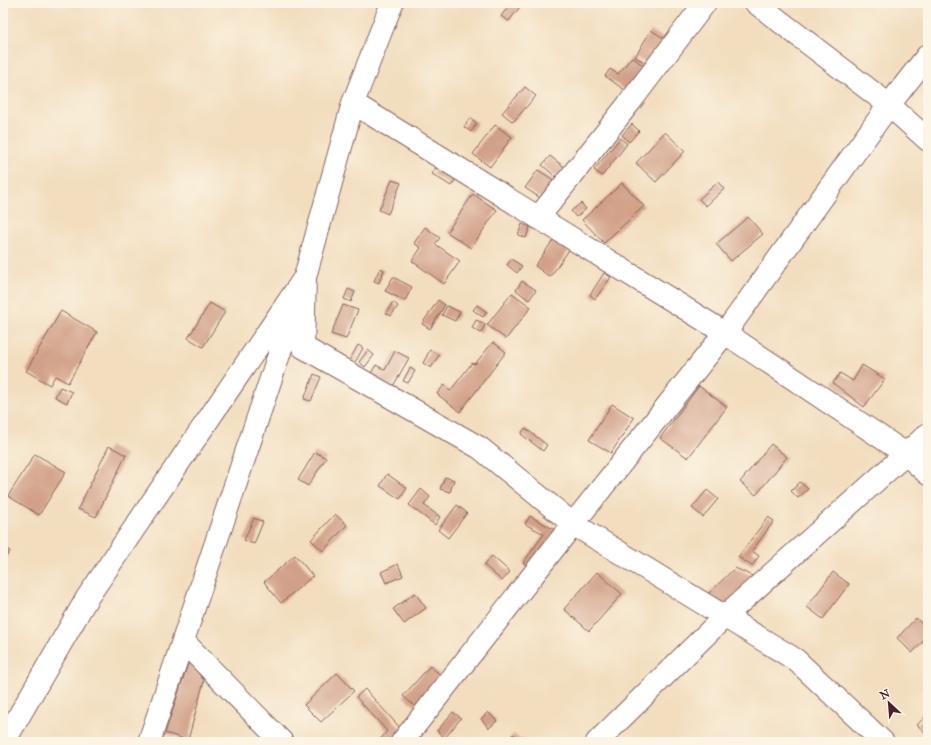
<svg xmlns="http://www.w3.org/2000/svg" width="931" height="745" viewBox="0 0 931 745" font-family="'IM FELL Great Primer',serif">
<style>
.building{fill:#d1a088}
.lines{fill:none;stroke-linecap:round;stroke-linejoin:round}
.minor-casing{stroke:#85625e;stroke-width:24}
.minor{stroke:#fff;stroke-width:22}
</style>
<rect width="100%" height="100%" fill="#fcf5e5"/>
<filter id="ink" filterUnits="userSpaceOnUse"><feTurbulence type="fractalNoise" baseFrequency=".025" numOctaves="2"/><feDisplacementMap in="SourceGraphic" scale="8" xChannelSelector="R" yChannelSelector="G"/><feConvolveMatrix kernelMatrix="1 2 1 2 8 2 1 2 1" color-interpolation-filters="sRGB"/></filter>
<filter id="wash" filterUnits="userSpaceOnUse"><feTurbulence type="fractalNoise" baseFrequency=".012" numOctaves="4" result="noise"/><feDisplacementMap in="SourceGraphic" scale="16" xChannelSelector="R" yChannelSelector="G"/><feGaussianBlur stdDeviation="0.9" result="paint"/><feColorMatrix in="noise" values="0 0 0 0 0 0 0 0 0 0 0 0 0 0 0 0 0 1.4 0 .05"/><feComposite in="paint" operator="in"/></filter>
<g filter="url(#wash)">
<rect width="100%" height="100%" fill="#f2ddbe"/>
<g id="blocks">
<path class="building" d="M511,3H523L509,21L501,16Z
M651,30L665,39L650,65L635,57Z
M632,57L644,66L626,91L605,76L610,69L618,74Z
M525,87L536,96L513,122L502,113Z
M470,118L477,123L471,132L464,127Z
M632,124L639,131L629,142L622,135Z
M495,125L512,137L490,167L473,154Z
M665,132L685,151L656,182L636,163Z
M620,138L627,144L602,176L594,170Z
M550,156L564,167L556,177L542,165Z
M438,165L457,177L451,186L432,174Z
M538,170L555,181L542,199L525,188Z
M392,180L401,183L388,214L379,210Z
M718,182L724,189L706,206L699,199Z
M622,183L644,206L604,243L582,220Z
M473,194L497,210L471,248L447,232Z
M581,203L586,209L576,217L571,211Z
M748,217L763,234L731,261L716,244Z
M522,224L530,227L526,238L518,235Z
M425,227L440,238L435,244L460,261L444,284L412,261L421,248L414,243Z
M554,239L569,250L550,277L535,266Z
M511,259L522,266L517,273L507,265Z
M380,268L384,270L379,283L374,281Z
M604,273L611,277L595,299L590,295Z
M393,277L412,287L405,301L385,291Z
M522,281L536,290L529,300L516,290Z
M348,289L355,292L351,302L344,299Z
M512,293L531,307L506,339L487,325Z
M438,300L445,305L430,329L422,324Z
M393,302L398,306L391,316L386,313Z
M210,303L225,312L203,347L188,338Z
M343,305L358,310L346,339L331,334Z
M477,305L487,312L483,317L473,310Z
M447,306L460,312L455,321L442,315Z
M61,311L97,332L68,383L55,376L50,385L26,371Z
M476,320L485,324L481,333L472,328Z
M493,342L506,352L460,412L437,394L444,385L450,391L472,363L475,364Z
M358,345L363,348L354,364L349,361Z
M368,350L374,355L365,367L359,362Z
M430,350L439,355L431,368L423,363Z
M395,351L409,358L392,388L370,375L376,365L385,370Z
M862,365L885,379L864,407L833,383L840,373L853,381Z
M410,368L415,371L408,383L403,381Z
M314,374L321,377L311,401L304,399Z
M699,386L727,407L688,458L660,438Z
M60,387L72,392L67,403L55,397Z
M612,404L634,418L611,453L589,440Z
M525,428L547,445L543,451L521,434Z
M771,444L787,457L756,495L740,482Z
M109,446L126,455L96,517L78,509Z
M315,452L326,458L308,486L298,480Z
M35,454L66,472L39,515L8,496Z
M387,474L407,488L400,499L380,486Z
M445,477L454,480L450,492L440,489Z
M800,482L808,489L798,498L791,491Z
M421,489L430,497L424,505L440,517L435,525L409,505Z
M707,490L718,499L703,517L692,508Z
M457,505L467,513L448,538L438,530Z
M335,514L347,525L323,551L311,540Z
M530,516L555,530L532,568L523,563L544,534L525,524Z
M768,517L774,521L752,551L759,556L752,566L738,557Z
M254,518L263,522L254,544L244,540Z
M3,547L10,551L3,561Z
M295,555L313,576L281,603L264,582Z
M492,556L510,572L502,581L484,565Z
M398,564L403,576L386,583L381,572Z
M735,568L755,577L723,609L708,594Z
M597,572L622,594L589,631L564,609Z
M833,572L849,584L823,619L807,607Z
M415,593L426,608L404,624L393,609Z
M916,618L928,630V636L912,653L897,638Z
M189,661L204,681L188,740L165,733Z
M430,666L445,679L418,709L403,696Z
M337,673L354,691L321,722L304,705Z
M365,689L402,730L392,742H378L387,731L356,697Z
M453,712L461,718L445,738L437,731Z
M488,712L497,721L489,728L481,719Z
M928,714V731L926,733L917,725Z
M513,734L525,742H508Z"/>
</g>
</g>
<g filter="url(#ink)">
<use href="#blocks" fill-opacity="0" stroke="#85625e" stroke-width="1"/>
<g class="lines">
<defs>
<path id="minor" d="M756,3L889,105L928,140
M353,103L725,333L906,454L928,474
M538,218L630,102L705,3
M183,641L282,742
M4,742L87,598L305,277L353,103L392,3
M149,742L305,277L303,347L480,448L573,524L796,660L883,742
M402,742L573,524L725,333L889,105L928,55
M597,742L725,616L928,434"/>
</defs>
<use href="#minor" class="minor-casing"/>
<use href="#minor" class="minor"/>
</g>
</g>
<rect width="931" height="745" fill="none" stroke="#fcf5e5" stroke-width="16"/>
<g transform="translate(889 703) rotate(334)" stroke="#fcf5e5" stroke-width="3" paint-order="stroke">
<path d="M0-3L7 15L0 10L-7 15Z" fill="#4a1f2b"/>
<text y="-6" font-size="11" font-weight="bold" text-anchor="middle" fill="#4a1f2b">N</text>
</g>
</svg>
